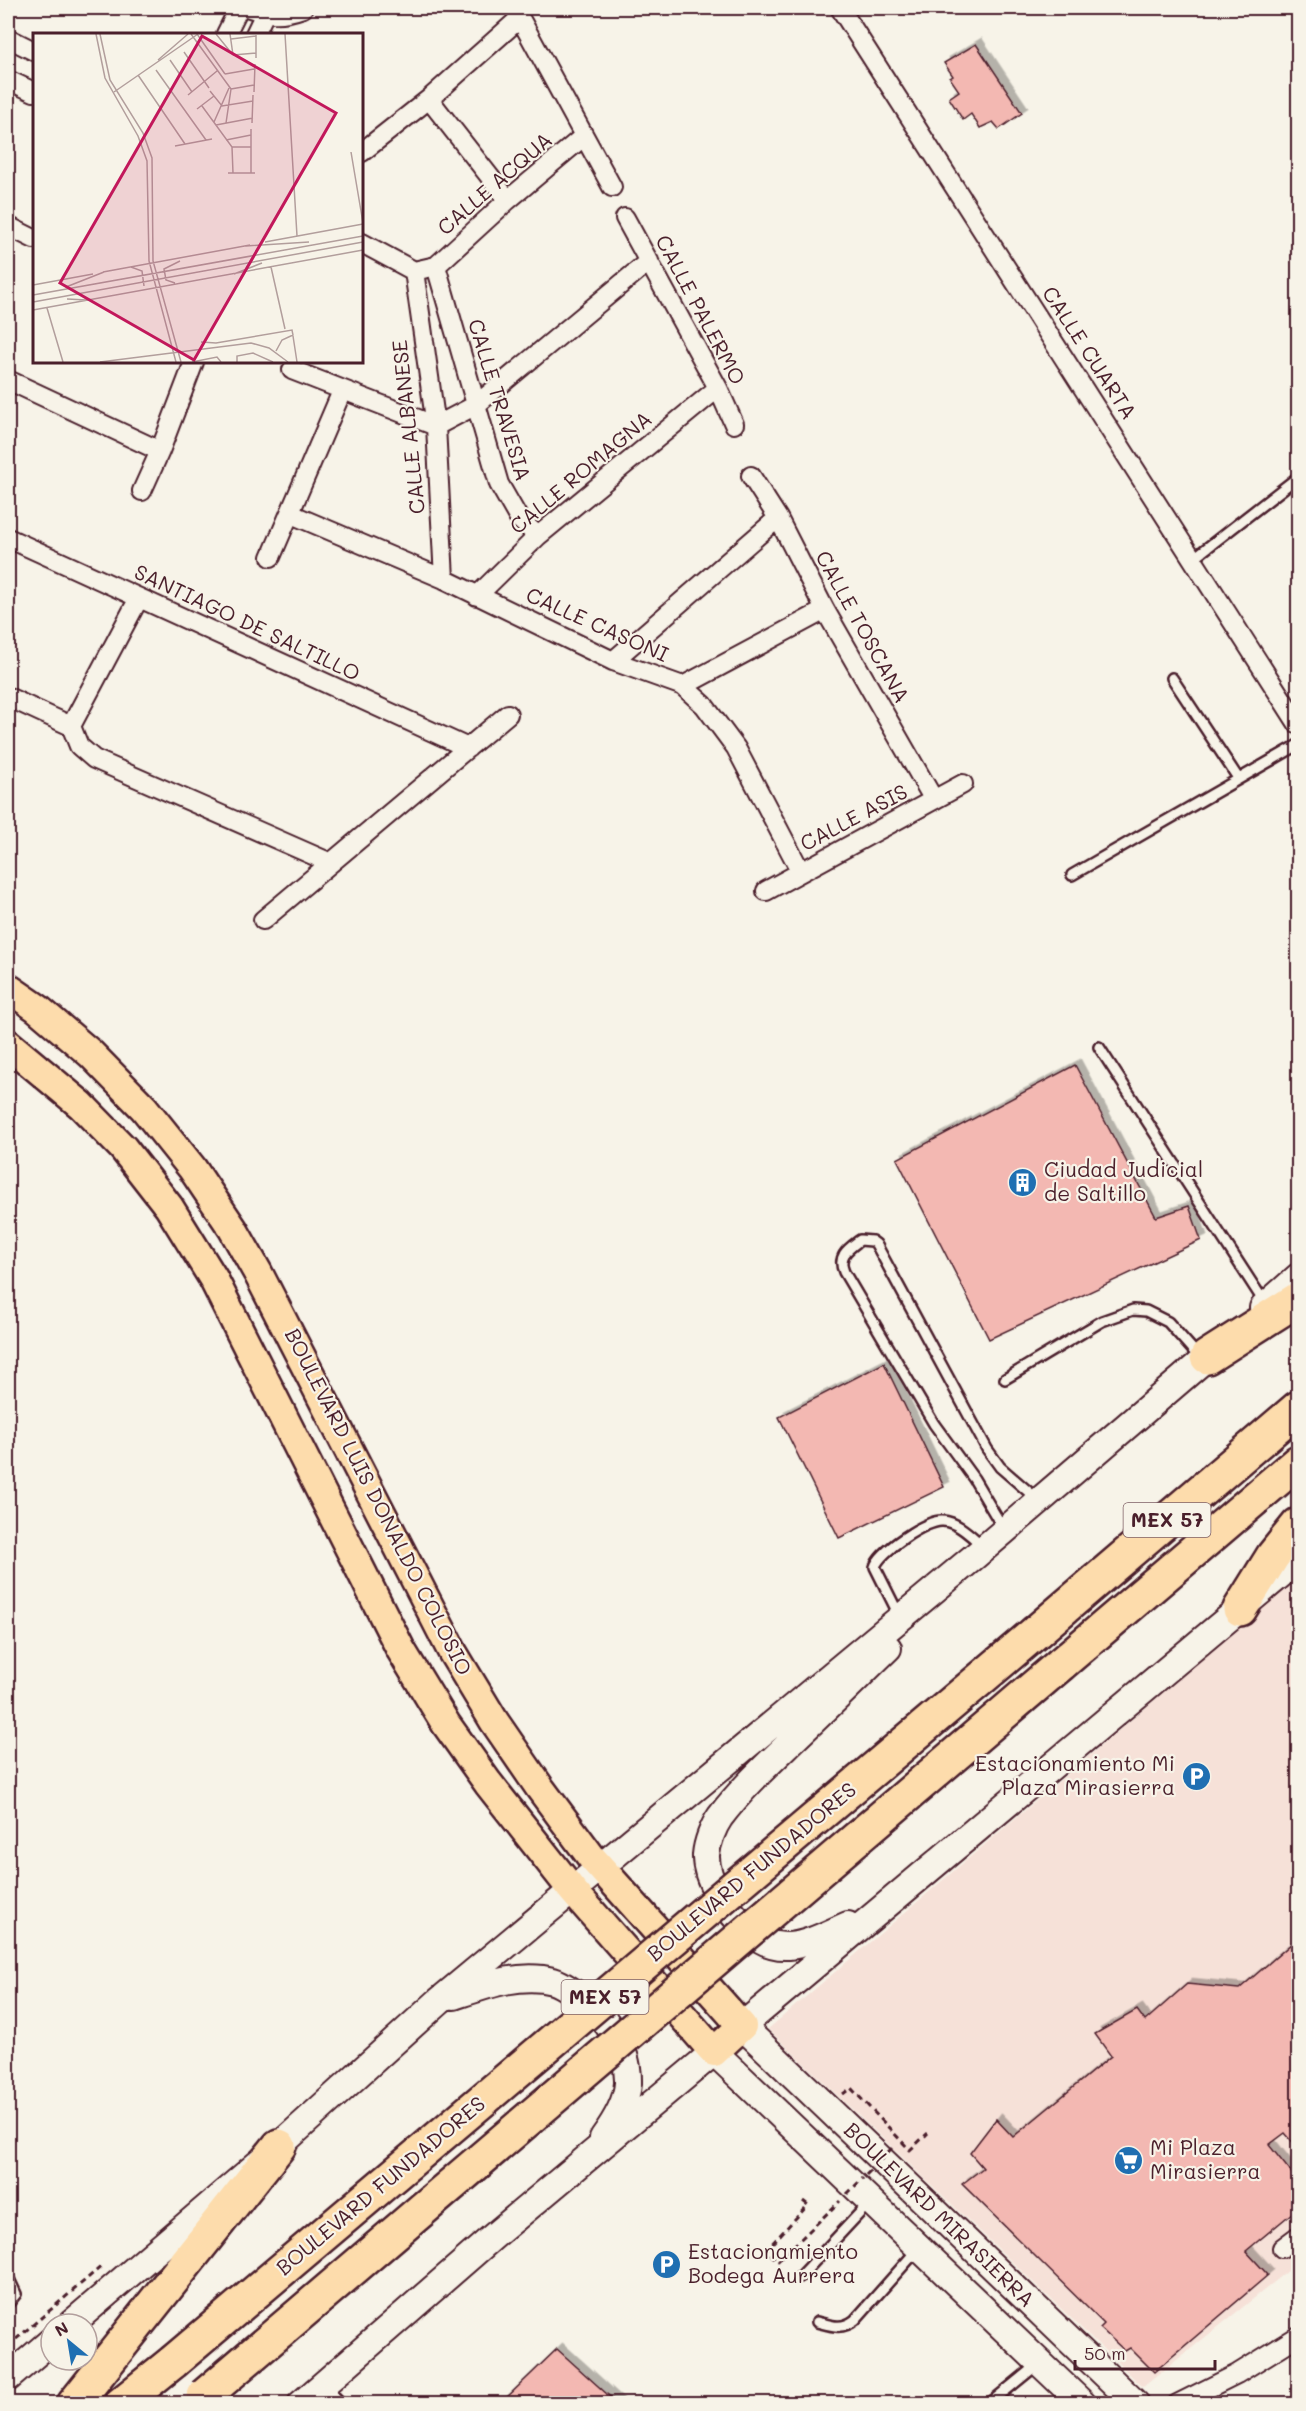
<svg xmlns="http://www.w3.org/2000/svg" width="1306" height="2411" viewBox="0 0 1306 2411" font-family="Mali,sans-serif">
<style>
.built{fill:#f6e1d8}
.building{fill:#f3b8b2;stroke:#4a1f2b;stroke-width:1.5;filter:url(#shadow)}
.lines{fill:none;stroke-linecap:round;stroke-linejoin:round}
.lane-casing{stroke:#4a1f2b;stroke-width:14}
.street-casing{stroke:#4a1f2b;stroke-width:22}
.secondary-casing{stroke:#4a1f2b;stroke-width:30}
.primary-casing{stroke:#4a1f2b;stroke-width:33}
.highway-casing{stroke:#4a1f2b;stroke-width:38}
.path{stroke:#4a1f2b;stroke-width:3;stroke-dasharray:6 4.5;stroke-linecap:butt}
.lane{stroke:#f7f3e8;stroke-width:9}
.street{stroke:#f7f3e8;stroke-width:18}
.secondary{stroke:#f7f3e8;stroke-width:26}
.primary{stroke:#fddcac;stroke-width:28}
.highway{stroke:#fddcac;stroke-width:33}
.highway-bridge-casing{stroke:#4a1f2b;stroke-width:38;stroke-linecap:butt}
.path-bridge{stroke:#4a1f2b;stroke-width:3;stroke-dasharray:6 4.5;stroke-linecap:butt}
.highway-bridge{stroke:#fddcac;stroke-width:33}
.labels{text-anchor:middle;stroke-width:4.5;stroke-linejoin:round;paint-order:stroke}
.shield{fill:#f7f3e8;stroke:#7e5f64;stroke-width:1.5}
.shield-label{font-size:20px;font-weight:bold;fill:#4a1f2b}
.street-label{font-size:21px;fill:#4a1f2b;stroke:#f7f3e8}
.poi-label{font-size:21px;fill:#4a1f2b;stroke:#f7f3e8;text-anchor:start}
.inset-road{fill:none;stroke:#b29e9c;stroke-width:1.5}
.view{fill:#c2185b;fill-opacity:0.15;stroke:#c2185b;stroke-width:3}
.inset-edge{fill:none;stroke:#4a1f2b;stroke-width:3}
</style>
<defs>
<filter id="shadow"><feDropShadow dx="5.5" dy="-5.5" stdDeviation="0" flood-color="#0004"/></filter>
</defs>
<rect width="100%" height="100%" fill="#f7f3e8"/>
<filter id="ink" filterUnits="userSpaceOnUse"><feTurbulence type="fractalNoise" baseFrequency=".0167" numOctaves="2"/><feDisplacementMap in="SourceGraphic" scale="12" xChannelSelector="R" yChannelSelector="G"/><feConvolveMatrix kernelMatrix="1 2 1 2 8 2 1 2 1" color-interpolation-filters="sRGB"/></filter>
<g filter="url(#ink)">
<path class="built" d="M1298,1578V2263L1143,2387L768,2029Z"/>
<path class="building" d="M976,44L1022,113L999,129L993,122L980,128L971,114L963,120L949,98L959,91L950,78L953,76L944,63Z
M1075,1065L1156,1217L1189,1206L1201,1240L989,1339L897,1159Z
M884,1363L944,1487L839,1538L779,1417Z
M1298,1938V2148L1285,2133L1269,2145L1298,2181V2208L1246,2251L1268,2275L1154,2372L1130,2348L1125,2351L1100,2328L1104,2324L962,2184L983,2168L970,2153L996,2119L1013,2137L1111,2056L1095,2034L1137,2010L1145,2021L1187,1984L1239,1989Z
M557,2349L618,2404H500Z"/>
<g class="lines">
<defs>
<path id="lane" d="M1194,558L1298,477
M1172,678L1238,778
M1072,875L1298,745
M1099,1047L1266,1305
M1005,1379L1102,1321L1133,1310L1146,1311L1168,1322L1200,1358
M1003,1528L974,1479L934,1424L844,1272C837,1256 848,1249 860,1240L872,1241L876,1244L987,1449L1000,1467L1038,1500
M899,1615L875,1567C879,1552 927,1519 943,1521C958,1522 972,1537 983,1546
M8,2277L16,2294L8,2304
M800,2277L870,2202
M817,2322C832,2326 842,2330 855,2320L918,2249
M324,2386L342,2404
M989,2404L1038,2364"/>
<path id="street" d="M250,8C270,15 283,15 303,8
M840,8L1298,724
M515,9L612,187
M226,34L239,8
M255,34L265,13
M8,38L34,51
M8,80L34,92
M429,99L508,200
M362,152L429,99L520,18
M625,218L718,388L734,424
M8,226L34,239
M362,243L414,271L436,266L508,200L584,136
M436,266L499,484L519,519L538,536
M414,271L436,426L444,579
M292,370L436,426L476,405L649,261
M8,380L160,451
M751,476L778,518L825,610L934,800
M142,491L160,451L194,362
M291,514L444,579L613,661L683,686L704,705L736,748L801,872
M8,538L468,748
M271,557L342,391
M477,596L538,536L718,388
M613,661L778,518
M683,686L825,610
M8,697L71,726L79,746L94,759L331,863
M71,726L139,598
M766,891L963,784
M263,920L508,714
M1282,2248L1298,2236
M1177,2404L1237,2374L1298,2336"/>
<path id="secondary" d="M1263,1308L1298,1277
M848,1925C809,1942 778,1962 744,1926C727,1909 705,1881 706,1855C707,1843 713,1827 720,1817C741,1789 768,1764 793,1740C825,1710 856,1679 888,1648
M454,1996C484,1986 521,1972 553,1981C560,1983 567,1988 573,1992C603,2012 629,2045 628,2083C627,2102 614,2123 603,2138
M71,2324L279,2146L439,2001L975,1556L1220,1346
M8,2378L51,2341
M301,2404L495,2235L714,2052L1083,2404
M1136,2404L742,2026L1298,1560"/>
<path id="primary" d="M8,988L37,1008L91,1054L144,1108L192,1168L233,1229L258,1273L453,1653L494,1721L540,1788L592,1858L742,2026L714,2052L573,1891L488,1783L446,1724L401,1650L213,1278L169,1207L123,1148L81,1105L8,1044"/>
<path id="highway" d="M1207,1357L1298,1299
M1240,1609L1273,1556L1298,1525
M1036,1632L1298,1408
M1061,1664L1298,1462
M74,2404L279,2146
M121,2404L173,2362"/>
</defs>
<use href="#lane" class="lane-casing"/>
<use href="#street" class="street-casing"/>
<use href="#secondary" class="secondary-casing"/>
<use href="#primary" class="primary-casing"/>
<use href="#highway" class="highway-casing"/>
<path class="path" d="M843,2094L851,2088L910,2150L928,2133
M803,2201L808,2205L766,2250L778,2261L840,2201
M8,2346L103,2265"/>
<use href="#lane" class="lane"/>
<use href="#street" class="street"/>
<use href="#secondary" class="secondary"/>
<use href="#primary" class="primary"/>
<use href="#highway" class="highway"/>
<defs>
<path id="highway-bridge" d="M173,2362L1036,1632
M204,2396L1061,1664"/>
</defs>
<use href="#highway-bridge" class="highway-bridge-casing"/>
<path class="path-bridge" d="M866,2175L892,2148
M847,2194L863,2178"/>
<use href="#highway-bridge" class="highway-bridge"/>
</g>
</g>
<defs>
<symbol id="building-disc" viewBox="-11 -11 22 22"><circle r="9.5" fill="#1f6fb2" stroke="#f7f3e8"/><path d="M-4-6H4V6H1V3H-1V6H-4ZM-2.5-4.3h1.7v1.8h-1.7ZM.8-4.3h1.7v1.8H.8ZM-2.5-1h1.7V.8h-1.7ZM.8-1h1.7V.8H.8Z" fill="#fff"/></symbol>
<symbol id="parking-disc" viewBox="-11 -11 22 22"><circle r="9.5" fill="#1f6fb2" stroke="#f7f3e8"/><path d="M-3.5-5.5H1a3.5 3.5 0 0 1 0 7H-1V5.5H-3.5ZM-1-3.4V-.6H.8a1.4 1.4 0 0 0 0-2.8Z" fill="#fff"/></symbol>
<symbol id="supermarket-disc" viewBox="-11 -11 22 22"><circle r="9.5" fill="#1f6fb2" stroke="#f7f3e8"/><path d="M-6-5.5h2.5l.6 2H6L4.5 2H-2.5L-4.4-4H-6ZM-1.5 3.2a1.3 1.3 0 1 0 .1 0ZM3 3.2a1.3 1.3 0 1 0 .1 0Z" fill="#fff"/></symbol>
</defs>
<g fill-rule="evenodd">
<use href="#building-disc" x="1006" y="1166" width="33" height="33"/>
<use href="#parking-disc" x="1180" y="1760" width="33" height="33"/>
<use href="#supermarket-disc" x="1112" y="2144" width="33" height="33"/>
<use href="#parking-disc" x="650" y="2248" width="33" height="33"/>
</g>
<g class="labels">
<g class="shield">
<rect x="1123.5" y="1503" width="87" height="34" rx="4.5"/>
<rect x="561.5" y="1980" width="87" height="34" rx="4.5"/>
</g>
<g class="shield-label">
<text x="1167" y="1527">MEX 57</text>
<text x="605" y="2004">MEX 57</text>
</g>
<g class="street-label">
<text transform="translate(495 184) rotate(-41)" y="7">CALLE ACQUA</text>
<text transform="translate(700 310) rotate(62)" y="7">CALLE PALERMO</text>
<text transform="translate(1089 353) rotate(57)" y="7">CALLE CUARTA</text>
<text transform="translate(499 400) rotate(73)" y="7">CALLE TRAVESIA</text>
<text transform="translate(409 427) rotate(-96)" y="7">CALLE ALBANESE</text>
<text transform="translate(581 473) rotate(-40)" y="7">CALLE ROMAGNA</text>
<text transform="translate(247 623) rotate(25)" y="7">SANTIAGO DE SALTILLO</text>
<text transform="translate(597 625) rotate(24)" y="7">CALLE CASONI</text>
<text transform="translate(862 627) rotate(61)" y="7">CALLE TOSCANA</text>
<text transform="translate(854 818) rotate(-28)" y="7">CALLE ASIS</text>
<text transform="translate(378 1502) rotate(63)" y="7">BOULEVARD LUIS DONALDO COLOSIO</text>
<text transform="translate(752 1872) rotate(-40)" y="7">BOULEVARD FUNDADORES</text>
<text transform="translate(381 2186) rotate(-40)" y="7">BOULEVARD FUNDADORES</text>
<text transform="translate(939 2215) rotate(44)" y="7">BOULEVARD MIRASIERRA</text>
</g>
<g class="poi-label">
<text x="1044" y="1177">Ciudad Judicial<tspan x="1044" dy="24">de Saltillo</tspan></text>
<text x="1175" y="1771" text-anchor="end">Estacionamiento Mi<tspan x="1175" dy="24">Plaza Mirasierra</tspan></text>
<text x="1150" y="2155">Mi Plaza<tspan x="1150" dy="24">Mirasierra</tspan></text>
<text x="688" y="2259">Estacionamiento<tspan x="688" dy="24">Bodega Aurrera</tspan></text>
</g>
</g>
<g transform="translate(33 33)">
<rect width="330" height="330" fill="#f7f3e8"/>
<path class="inset-road" d="M63,1L72,45L105,103L114,128L116,228L143,329M67,1L77,47L110,100L119,125L120,228L148,329M158,1L198,56M164,1L192,41M183,1L200,22M197,1L200,22M252,1L264,203M198,6L223,3M151,19L176,55M200,22L223,20M223,25V2M125,27L155,1M137,27L159,59M123,37L173,107M192,41L221,36M105,42L152,111M198,56L221,52M177,58L189,73L220,68M81,59L165,1M221,59L222,31M155,62L184,38M169,73L199,114L200,140M164,76L181,63M181,89L196,55M193,90L198,56M219,90L220,62M183,92L220,85M193,107L218,102M142,113L179,106M199,114H218M318,119L330,190M195,140H222M218,140V96M232,209L330,191M213,213L276,209M98,234L109,238L111,253M238,234L252,296M70,239L217,212M201,241L229,230M142,250L133,247L131,236L147,228M0,252L60,241M33,254L71,239M0,262L330,203M34,266L54,267M0,269L330,209M14,275L30,329M0,277L330,217M260,303L264,329M168,309L183,310L259,297L260,302L249,307L243,318M67,329L218,310L236,315L255,329M159,329L184,324L188,329M204,329V323L220,320L240,329"/>
<path class="view" d="M169,3L303,80L161,327L27,250Z"/>
<rect width="330" height="330" class="inset-edge"/>
</g>
<rect width="1306" height="2411" fill="none" stroke="#f7f3e8" stroke-width="30"/>
<rect x="15" y="15" width="1276" height="2381" fill="none" stroke="#4a1f2b" stroke-width="2" filter="url(#ink)"/>
<g transform="translate(69 2342) rotate(330)"><circle r="28" fill="#f7f3e8" stroke="#b29e9c" stroke-width="1.5"/>
<path d="M0-4.5L10 22L0 15L-10 22Z" fill="#1f6fb2"/>
<text y="-9" font-size="16" font-weight="bold" text-anchor="middle" fill="#4a1f2b">N</text>
</g>
<path d="M1075 2360v9h140v-9" fill="none" stroke="#4a1f2b" stroke-width="3"/>
<text x="1084" y="2360" font-size="18" fill="#4a1f2b" stroke="#f7f3e8" stroke-width="4.5" paint-order="stroke">50 m</text>
</svg>
